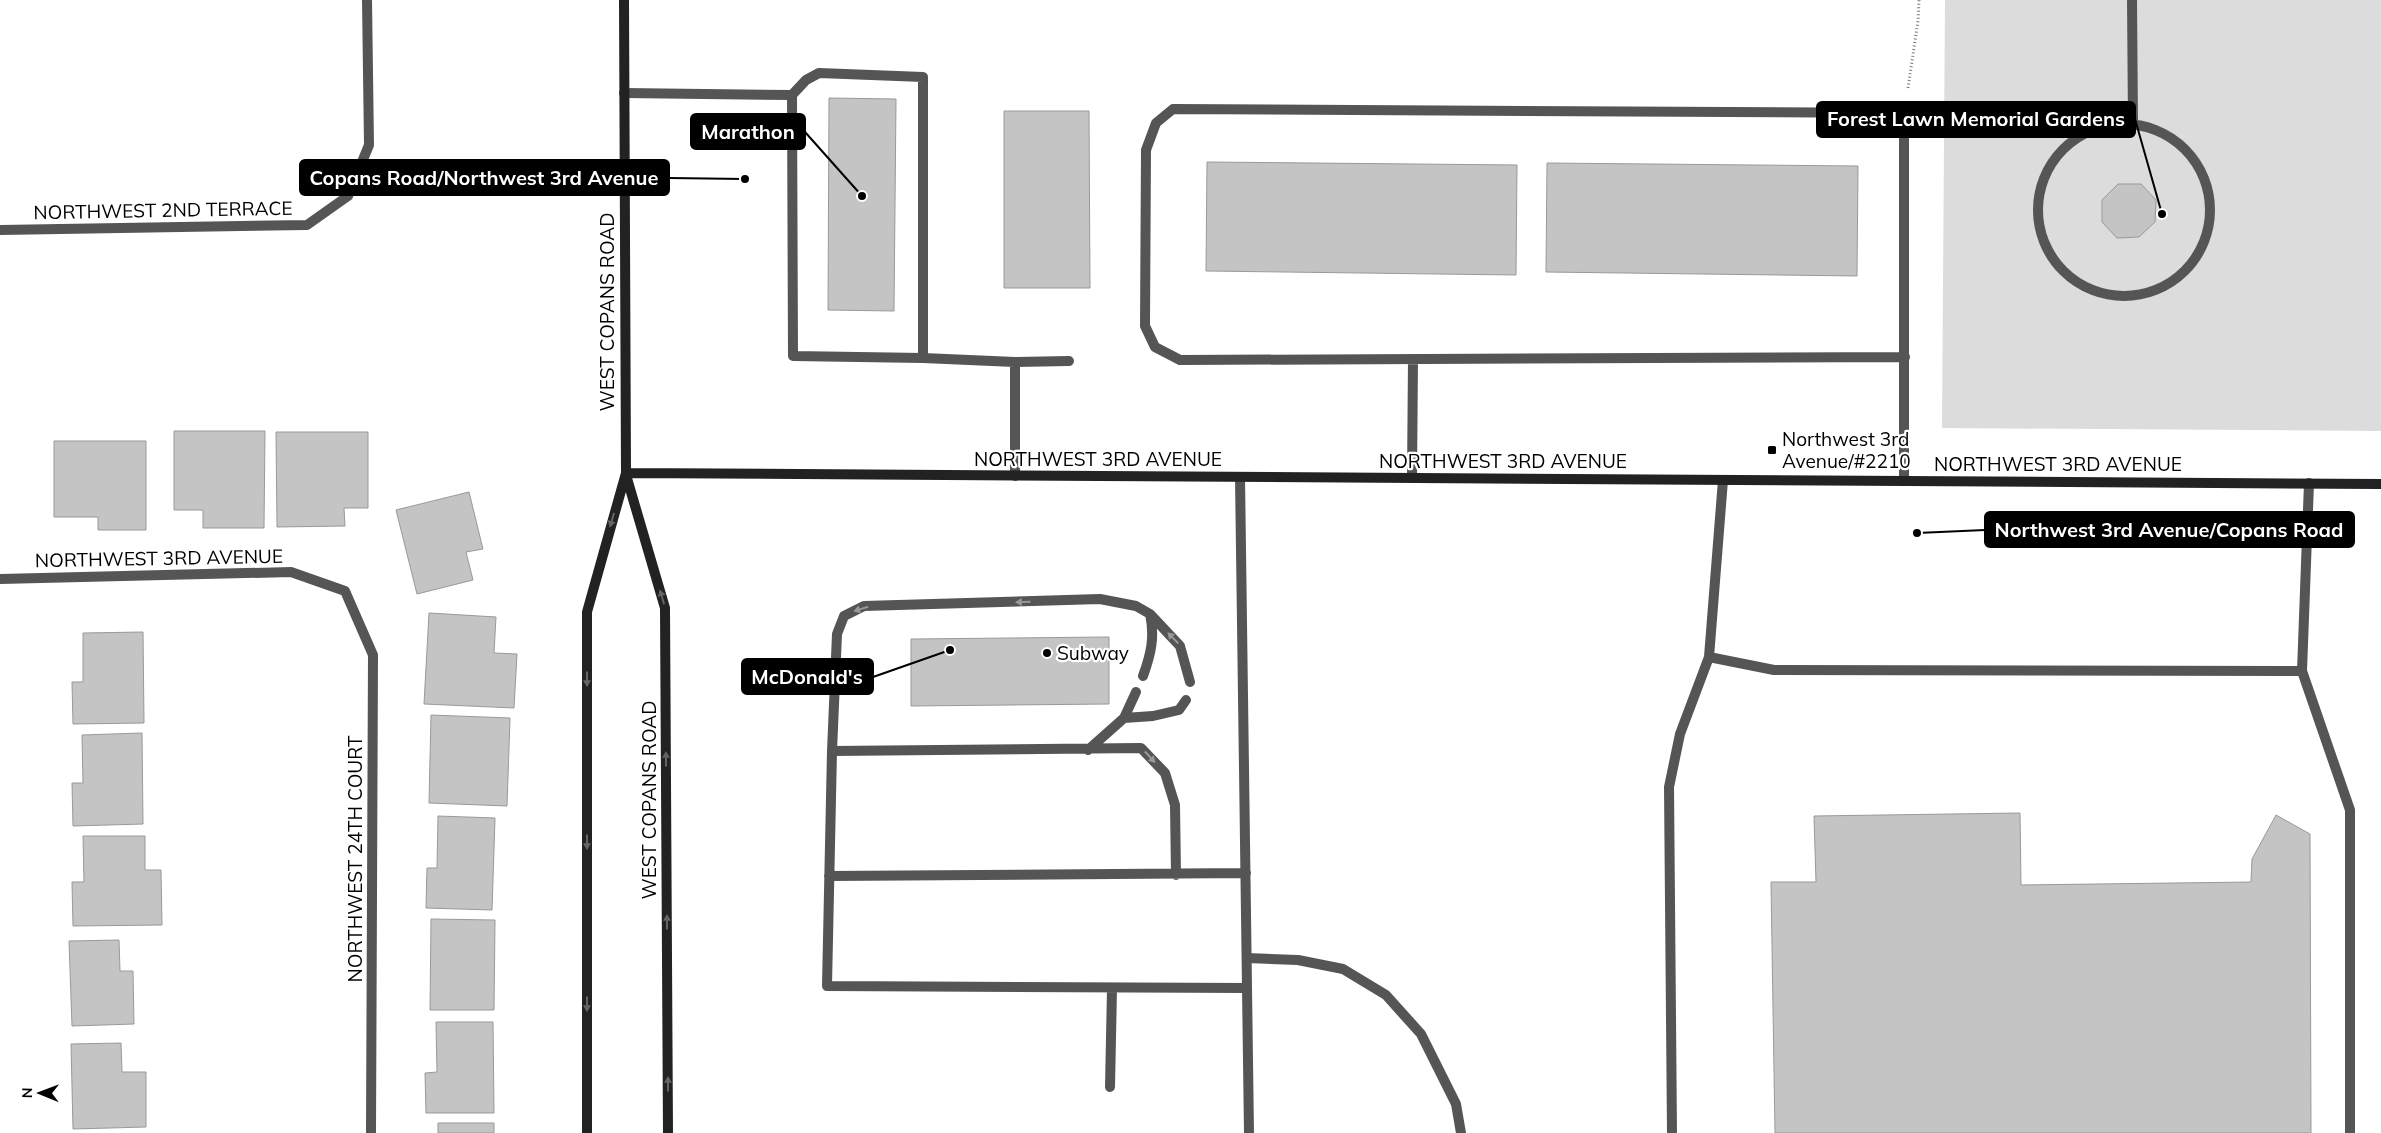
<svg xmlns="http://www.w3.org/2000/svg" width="2381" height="1133" viewBox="0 0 2381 1133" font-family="Mulish,sans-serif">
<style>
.green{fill:#dcdcdc}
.building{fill:#c4c4c4;stroke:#999}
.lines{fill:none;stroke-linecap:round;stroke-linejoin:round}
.path{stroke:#777;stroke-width:3;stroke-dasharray:1 2.5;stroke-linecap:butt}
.lane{stroke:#555;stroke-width:10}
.street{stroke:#555;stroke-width:10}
.secondary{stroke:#222;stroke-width:10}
.oneway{fill:#646464}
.oneway2{fill:#999}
.poi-dot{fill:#000;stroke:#fff;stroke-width:2}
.labels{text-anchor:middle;stroke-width:4.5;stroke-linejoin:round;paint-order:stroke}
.street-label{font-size:19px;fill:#000;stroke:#fff}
.poi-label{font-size:19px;fill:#000;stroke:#fff;text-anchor:start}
.leader{fill:none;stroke:#000;stroke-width:2}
.callout-dot{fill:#000;stroke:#fff;stroke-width:2}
.callout{fill:#000;stroke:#000;stroke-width:2}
.callout-label{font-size:20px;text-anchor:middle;font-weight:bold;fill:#fff}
</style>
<rect width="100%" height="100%" fill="#fff"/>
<path class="green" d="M1945,0H2381V431L1942,428Z"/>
<path class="building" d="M829,98L896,99L894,311L828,310Z
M1004,111H1089L1090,288H1004Z
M1207,162L1517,165L1516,275L1206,271Z
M1547,163L1858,166L1857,276L1546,272Z
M2118,184H2141L2156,200L2155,222L2139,237L2117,238L2102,222V200Z
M174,431H265L264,528H203V510H174Z
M276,432H368V508H344L345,526L277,527Z
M54,441H146V530H98V517H54Z
M469,492L483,549L466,552L473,580L417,594L396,510Z
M429,613L496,617L494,653L517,654L514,708L424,704Z
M143,632L144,723L73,724L72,682H83V633Z
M1109,637V704L911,706V639Z
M431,715L510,718L507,806L429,803Z
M142,733L143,824L73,826L72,783H83L82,735Z
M2020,813L2021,885L2251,882L2252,859L2276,815L2310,834L2311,1133H1775L1771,882H1816L1814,816Z
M438,816L495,818L492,910L426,908L427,868H437Z
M83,836H145V870H161L162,925L73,926L72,882H84Z
M431,919L495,920L494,1010H430Z
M119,940L120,971H133L134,1024L72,1026L69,941Z
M436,1022H493L494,1113H426L425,1073L437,1072Z
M121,1043L122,1072H146V1127L73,1129L71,1044Z
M438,1123H494V1133H438Z"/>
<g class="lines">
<path class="path" d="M1908,88L1918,21L1919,0"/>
<path class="lane" d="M2132,0L2133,123
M624,93L792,95L793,356L923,358L1015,362V476
M792,95L806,80L819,73L923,77V358
M2038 210a86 86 0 1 1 172 0a86 86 0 1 1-172 0Z
M1015,362L1069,361
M1240,477L1249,1133
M1412,478L1413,359
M1904,481V113L1173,109L1156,123L1146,150L1145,326L1155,347L1180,360L1905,357
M1709,657L1774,670L2302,671L2309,483
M2302,671L2350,810V1133
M1143,676C1151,654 1155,637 1150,614
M1124,718L1136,692
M1088,750L1124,718L1153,716L1179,710L1186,700
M832,751L837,634L844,616L864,606L1100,599L1136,606L1150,614L1180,646L1190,682
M1176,875L1175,805L1165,773L1141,748L832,751L827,986L1247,988
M829,876L1246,873
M1247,958L1298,960L1343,969L1386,995L1421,1034L1456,1104L1461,1133
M1110,1087L1112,989
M1672,1133L1669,787L1680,734L1709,657L1723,480"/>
<path class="street" d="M0,230L307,225L348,196L369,145L367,0
M0,579L291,572L345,591L373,655L371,1133"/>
<path class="secondary" d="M626,473L2381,484
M626,475L665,608L668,1133
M587,1133V612L626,473L624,0"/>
</g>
<defs><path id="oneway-solid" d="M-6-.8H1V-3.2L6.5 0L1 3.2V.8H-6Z" transform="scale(1.25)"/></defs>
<g class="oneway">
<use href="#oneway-solid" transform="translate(612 520) rotate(106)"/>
<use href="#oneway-solid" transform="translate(662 597) rotate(-106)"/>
<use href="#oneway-solid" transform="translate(587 679) rotate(90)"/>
<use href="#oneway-solid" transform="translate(666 759) rotate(-90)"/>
<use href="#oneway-solid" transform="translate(587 842) rotate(90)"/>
<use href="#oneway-solid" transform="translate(667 922) rotate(-90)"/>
<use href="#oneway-solid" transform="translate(587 1004) rotate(90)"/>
<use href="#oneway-solid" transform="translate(668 1084) rotate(-90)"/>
</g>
<g class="oneway2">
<use href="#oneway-solid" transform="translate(1023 602) rotate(178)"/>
<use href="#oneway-solid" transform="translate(861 609) rotate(162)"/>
<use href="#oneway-solid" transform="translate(1173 638) rotate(-134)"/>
<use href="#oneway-solid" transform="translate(1150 757) rotate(47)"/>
</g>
<g class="poi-dot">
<rect x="1767" y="445" width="10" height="10" rx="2.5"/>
<circle cx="1047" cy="653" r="5"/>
</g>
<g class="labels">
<g class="street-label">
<text transform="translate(163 210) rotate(-1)" y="7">NORTHWEST 2ND TERRACE</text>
<text transform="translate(607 312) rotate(-90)" y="7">WEST COPANS ROAD</text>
<text x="1098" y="466">NORTHWEST 3RD AVENUE</text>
<text x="1503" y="468">NORTHWEST 3RD AVENUE</text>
<text x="2058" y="471">NORTHWEST 3RD AVENUE</text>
<text transform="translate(159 558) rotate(-1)" y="7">NORTHWEST 3RD AVENUE</text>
<text transform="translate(649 800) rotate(-90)" y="7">WEST COPANS ROAD</text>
<text transform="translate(355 859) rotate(-90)" y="7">NORTHWEST 24TH COURT</text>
</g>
<g class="poi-label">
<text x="1782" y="446">Northwest 3rd<tspan x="1782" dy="22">Avenue/#2210</tspan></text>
<text x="1057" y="660">Subway</text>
</g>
</g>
<path class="leader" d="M2162 214L2135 119M862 196L805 132M745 179L669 178M1917 533L1985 530M950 650L873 677"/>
<g class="callout-dot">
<circle cx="2162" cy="214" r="5"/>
<circle cx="862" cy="196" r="5"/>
<circle cx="745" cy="179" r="5"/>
<circle cx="1917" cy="533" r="5"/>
<circle cx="950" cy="650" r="5"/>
</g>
<g class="callout">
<rect x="1817" y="102" width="318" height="35" rx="5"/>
<rect x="691" y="114" width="114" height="35" rx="5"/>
<rect x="300" y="160" width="369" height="35" rx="5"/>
<rect x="1985" y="512" width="369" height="35" rx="5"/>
<rect x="742" y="659" width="131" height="35" rx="5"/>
</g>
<g class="callout-label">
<text x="1976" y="126">Forest Lawn Memorial Gardens</text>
<text x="748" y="139">Marathon</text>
<text x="484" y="185">Copans Road/Northwest 3rd Avenue</text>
<text x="2169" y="537">Northwest 3rd Avenue/Copans Road</text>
<text x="807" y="684">McDonald's</text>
</g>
<g transform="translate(40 1093) rotate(271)" stroke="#ffffff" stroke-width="4" paint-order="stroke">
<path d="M0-4L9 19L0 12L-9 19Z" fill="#000000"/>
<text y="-8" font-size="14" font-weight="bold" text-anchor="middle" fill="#000000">N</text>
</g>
</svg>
